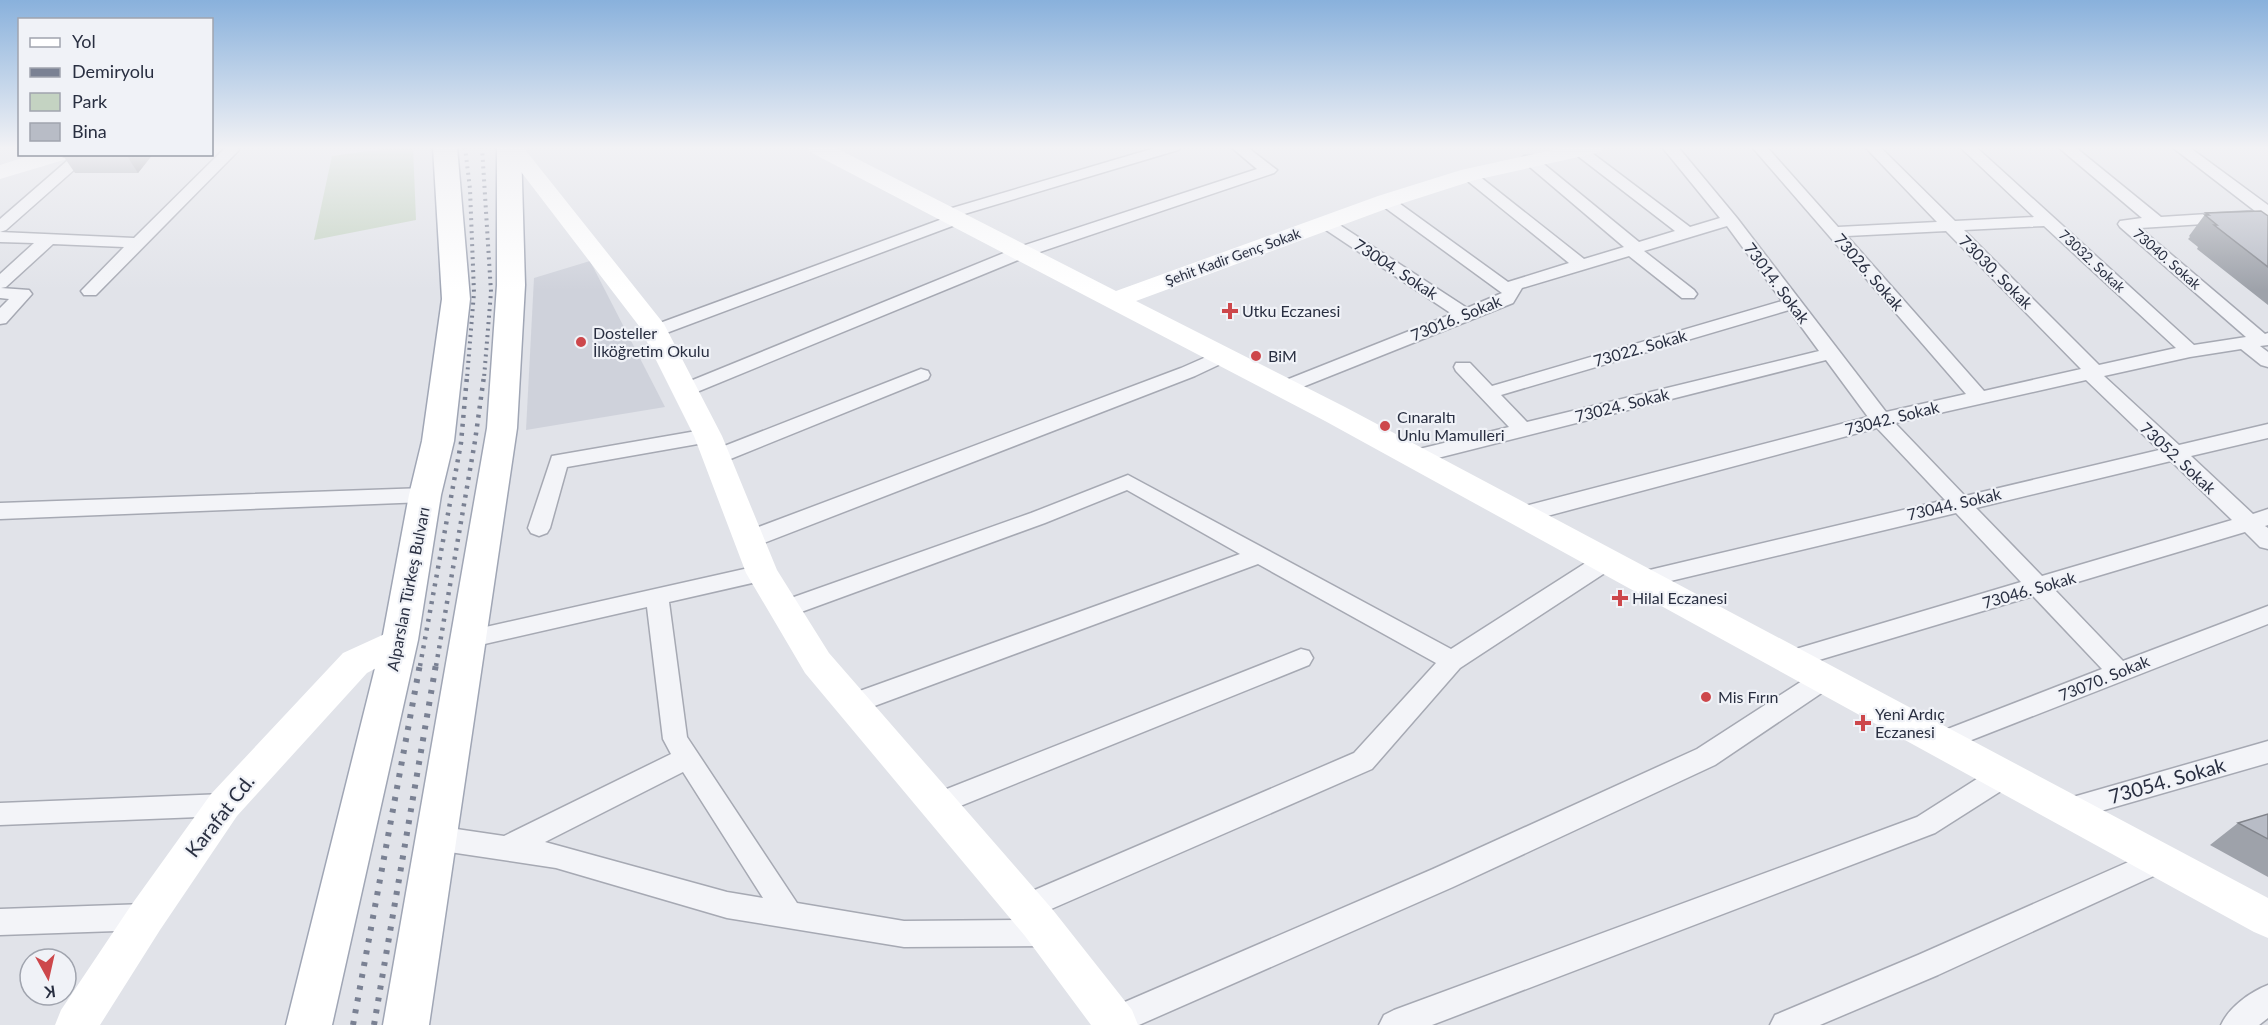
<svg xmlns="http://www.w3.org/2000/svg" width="2268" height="1025" viewBox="0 0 2268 1025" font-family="Lato,sans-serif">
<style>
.built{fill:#cfd2db}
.green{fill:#c4d3c2}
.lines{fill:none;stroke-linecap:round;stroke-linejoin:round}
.minor-casing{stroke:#a6a9b3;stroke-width:3}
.primary-casing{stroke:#a0a6b5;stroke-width:3}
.minor{fill:#f3f4f8;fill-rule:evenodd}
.secondary{fill:#fff;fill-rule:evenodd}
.primary{fill:#fff;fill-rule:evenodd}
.rail-far2{stroke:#7a8193;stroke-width:4;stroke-dasharray:2 4.5;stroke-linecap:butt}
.rail-far1{stroke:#7a8193;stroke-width:4.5;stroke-dasharray:3 6;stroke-linecap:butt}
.rail{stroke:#7a8193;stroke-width:6;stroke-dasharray:4 8;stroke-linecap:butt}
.wall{fill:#9ea2aa}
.shaded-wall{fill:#81848b}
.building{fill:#b8bcc6;stroke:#81848b;stroke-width:1.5}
.poi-dot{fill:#cd474b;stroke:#f0f2f7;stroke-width:2}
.labels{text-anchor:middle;stroke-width:4.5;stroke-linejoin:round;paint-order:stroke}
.far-street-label{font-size:14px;fill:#292f41;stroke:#f0f2f7}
.street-label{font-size:16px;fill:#292f41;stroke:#f0f2f7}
.poi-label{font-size:16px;fill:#292f41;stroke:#f0f2f7;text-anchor:start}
.near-street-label{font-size:20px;fill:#292f41;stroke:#f0f2f7}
</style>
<rect width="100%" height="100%" fill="#e1e3e9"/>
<path class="built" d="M590,261L665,407L526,430L534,278Z"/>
<path class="green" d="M398,147H413L416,220L314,240L332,156Z"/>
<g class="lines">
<defs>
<path id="minor" d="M226,147H236L239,150L96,295H84L81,291L124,247L53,244L6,287L1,288L29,290L32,294L6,323L0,324V308L9,299L0,298V274L34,243L0,242V232L134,238Z
M1158,147H1181L1178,150L961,215L965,219L963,222L661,335H649L646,331L649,327L945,218L940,214L942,211Z
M1231,147H1247L1277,170L1274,173L1028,256L692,394L685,396L678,394L675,390L678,386L1016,248L1257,169Z
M1575,147H1584L1690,227L1720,218L1662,147H1678L1737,218L1886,412L1966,394L1752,147H1767L1838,227L1937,222L1865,147H1880L1955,221L2034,217L1960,147H1976L2194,345L2246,337L2120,227L2118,224L2120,221L2142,218L2058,147H2075L2161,217L2255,211L2172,147H2189L2268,205V220L2140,228L2265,334L2268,333V345L2260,346L2268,352V367L2261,365L2241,349L2190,357L2104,376L2179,445L2268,424V438L2191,456L2253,514L2268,509V525L2265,526L2268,528V549L2260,547L2245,532L2054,589L2123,661L2268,606V624L1941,752L1932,749L1929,742L1932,735L2102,669L2033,596L1789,669L1781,667L1777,660L1781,653L1789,651L2021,582L1956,513L1641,588L1633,586L1630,580L1633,574L1641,572L1945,500L1877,428L1521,523L1514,520L1510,515L1514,510L1521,507L1868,417L1826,360L1414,464L1407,462L1404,457L1407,452L1509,427L1456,371L1454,367L1456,363H1470L1492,386L1782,301L1727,226L1644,251L1694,290L1697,294L1694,298H1682L1629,256L1522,288L1513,303L1290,392L1283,394L1276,392L1274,388L1276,384L1452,314L1320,226L1318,223L1320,220H1332L1467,308L1502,293L1380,204L1378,201L1380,198H1392L1508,282L1569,263L1464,178L1461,175L1464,172H1474L1584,259L1624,247L1524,162L1521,159L1524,156H1534L1639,242L1675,231L1574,153L1571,150ZM2044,226L2176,348L2099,365L1964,230ZM1946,231L2081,369L1984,391L1847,236ZM1789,310L1819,351L1527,422L1501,395ZM2086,380L2159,450L1965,496L1895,423ZM2171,461L2232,520L2042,576L1976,508Z
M75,154H92L6,230L0,232V219Z
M1222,350L1229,352L1231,356L1229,360L1195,376L756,546L748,548L740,546L737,540L740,534L1181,368Z
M921,369L928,371L930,375L928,379L723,462L716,464L709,462L706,457L709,452Z
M708,429L715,431L718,436L715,441L567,467L550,528L547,533L539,536L531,533L528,528L552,456Z
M1128,475L1451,649L1598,555L1606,553L1614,555L1617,561L1614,567L1460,668L1372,769L1026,920H1047L1057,924L1061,933L1057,942L1047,946L904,947L727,918L556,868L436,850L427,846L423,838L427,830L436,826L504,836L671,754L663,739L647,607L467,648L459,645L455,639L459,633L762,565L770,567L773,573L770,579L669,602L687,737L797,903L904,921L1026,920L1016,916L1012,907L1016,898L1354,753L1436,663L1258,564L861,711L852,714L843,711L840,704L843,697L1240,554L1127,490L1045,523L793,615L785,618L777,615L774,609L777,603L1031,513ZM683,772L763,898L727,892L545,842Z
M425,488L432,490L435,495L432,500L425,502L0,519V503Z
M1301,649L1309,651L1313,658L1309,665L938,815L929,812L925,804L929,796Z
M1824,669L1832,672L1836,679L1832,686L1715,765L1453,887L1139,1025H1101L1099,1021L1104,1011L1433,869L1697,749L1816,672Z
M2268,741V763L2066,821L2057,818L2053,810L2057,802L2066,799Z
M2003,765L2012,768L2016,776L2012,784L1935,833L1432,1025H1379L1384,1015L1394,1010L1917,817L1994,768Z
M224,794L233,797L237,805L233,813L224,816L0,825V803Z
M2160,848L2169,851L2173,860L2169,869L1938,975L1820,1025H1770L1775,1015L1918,955Z
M146,904L156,908L160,917L156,926L146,930L0,935V909Z
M2268,985V1018L2259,1025H2221C2229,1007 2250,992 2268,985Z"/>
<path id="primary" d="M433,147H457L470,299L454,441L441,495L418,640L332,1025H286L382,640L409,495L422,441L442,299Z
M497,147H521L525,285L517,428L429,1025H383L487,428L497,285Z"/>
</defs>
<use href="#minor" class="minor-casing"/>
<use href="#primary" class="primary-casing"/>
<use href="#minor" class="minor"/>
<path class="secondary" d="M502,147H523L664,324L722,436L777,570L829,653L1053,910L1132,1010L1138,1025H1091L1025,936L805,673L746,573L694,436L639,326Z
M807,147H834L1116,291L1378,196L1461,170L1566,147H1603L1601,152L1475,180L1394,206L1136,301L1345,407L2268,898V938L2254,932L1325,421L810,152Z
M35,154H69L67,159L0,179V165Z
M400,627L412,631L416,640L412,649L367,673L237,816L160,930L100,1025H55L61,1010L132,904L211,794L343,653Z"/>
<use href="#primary" class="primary"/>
<path class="rail-far2" d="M465,147L470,189L474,293L467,378
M482,147L491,292L484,378"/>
<path class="rail-far1" d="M420,666L461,443L467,376
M436,666L475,441L484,376"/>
<path class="rail" d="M353,1025L420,664
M374,1025L436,664"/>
</g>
<path class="wall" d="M153,154L138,173H75L64,157Z
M2206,213L2268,216V305L2197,249L2198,247L2188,239L2190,237L2189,236Z
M2268,814V877L2210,845L2238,823Z"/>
<path class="shaded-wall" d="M129,154H153L138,173L127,156Z"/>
<path class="building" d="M67,154H129L127,156L64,157Z
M2261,211L2268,216V267L2214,225H2217L2205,215H2209L2206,213Z
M2268,814V839L2238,823Z"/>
<linearGradient id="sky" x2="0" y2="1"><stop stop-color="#89b1dc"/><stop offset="0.51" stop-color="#f2f2f5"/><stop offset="1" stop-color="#f2f2f5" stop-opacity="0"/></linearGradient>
<rect width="2268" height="290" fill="url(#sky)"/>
<g class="poi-dot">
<path d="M1227 302h6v6h6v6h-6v6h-6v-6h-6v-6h6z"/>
<circle cx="581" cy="342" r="6"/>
<circle cx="1256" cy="356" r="6"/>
<circle cx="1385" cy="426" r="6"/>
<path d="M1617 589h6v6h6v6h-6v6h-6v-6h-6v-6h6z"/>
<circle cx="1706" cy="697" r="6"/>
<path d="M1860 714h6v6h6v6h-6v6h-6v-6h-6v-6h6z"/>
</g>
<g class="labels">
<g class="far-street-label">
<text transform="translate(1233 257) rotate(-20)" y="5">Şehit Kadir Genç Sokak</text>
<text transform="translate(2167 259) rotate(41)" y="5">73040. Sokak</text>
<text transform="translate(2092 261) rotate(43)" y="5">73032. Sokak</text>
</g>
<g class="street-label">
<text transform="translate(1396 269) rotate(33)" y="6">73004. Sokak</text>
<text transform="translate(1869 272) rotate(49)" y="6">73026. Sokak</text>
<text transform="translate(1996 272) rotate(45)" y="6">73030. Sokak</text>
<text transform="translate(1777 283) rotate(53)" y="6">73014. Sokak</text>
<text transform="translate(1456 318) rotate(-22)" y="6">73016. Sokak</text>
<text transform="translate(1640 348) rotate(-16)" y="6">73022. Sokak</text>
<text transform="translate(1622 405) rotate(-14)" y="6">73024. Sokak</text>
<text transform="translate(1892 418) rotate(-14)" y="6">73042. Sokak</text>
<text transform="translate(2178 458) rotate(43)" y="6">73052. Sokak</text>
<text transform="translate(1954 504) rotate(-13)" y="6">73044. Sokak</text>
<text transform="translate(408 589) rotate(-79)" y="6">Alparslan Türkeş Bulvarı</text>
<text transform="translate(2029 590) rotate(-16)" y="6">73046. Sokak</text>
<text transform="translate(2104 678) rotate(-22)" y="6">73070. Sokak</text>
</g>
<g class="poi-label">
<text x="1242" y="317">Utku Eczanesi</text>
<text x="593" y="339">Dosteller<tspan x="593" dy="18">İlköğretim Okulu</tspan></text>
<text x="1268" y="362">BiM</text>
<text x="1397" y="423">Cınaraltı<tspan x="1397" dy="18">Unlu Mamulleri</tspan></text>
<text x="1632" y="604">Hilal Eczanesi</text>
<text x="1718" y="703">Mis Fırın</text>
<text x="1875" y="720">Yeni Ardıç<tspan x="1875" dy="18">Eczanesi</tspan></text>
</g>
<g class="near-street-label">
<text transform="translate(2167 781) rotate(-16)" y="7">73054. Sokak</text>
<text transform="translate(220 816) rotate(-52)" y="7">Karafat Cd.</text>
</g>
</g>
<rect x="18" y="18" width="195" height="138" fill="#f0f2f7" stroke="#a0a4ae" stroke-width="1.5"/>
<rect x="30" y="38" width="30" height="9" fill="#ffffff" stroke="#a0a4ae" stroke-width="1.5"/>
<text x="72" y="48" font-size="18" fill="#292f41">Yol</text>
<rect x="30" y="68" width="30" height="9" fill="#7a8193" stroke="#a0a4ae" stroke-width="1.5"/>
<text x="72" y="78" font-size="18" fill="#292f41">Demiryolu</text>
<rect x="30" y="93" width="30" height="18" fill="#c4d3c2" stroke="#a0a4ae" stroke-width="1.5"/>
<text x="72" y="108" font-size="18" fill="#292f41">Park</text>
<rect x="30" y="123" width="30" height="18" fill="#b8bcc6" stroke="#a0a4ae" stroke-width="1.5"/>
<text x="72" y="138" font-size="18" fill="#292f41">Bina</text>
<g transform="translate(48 977) rotate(172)"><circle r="28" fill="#f0f2f7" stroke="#a0a4ae" stroke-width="1.5"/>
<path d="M0-4.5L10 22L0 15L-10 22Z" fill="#cd474b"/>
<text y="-9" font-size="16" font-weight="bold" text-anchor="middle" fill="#292f41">K</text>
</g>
</svg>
